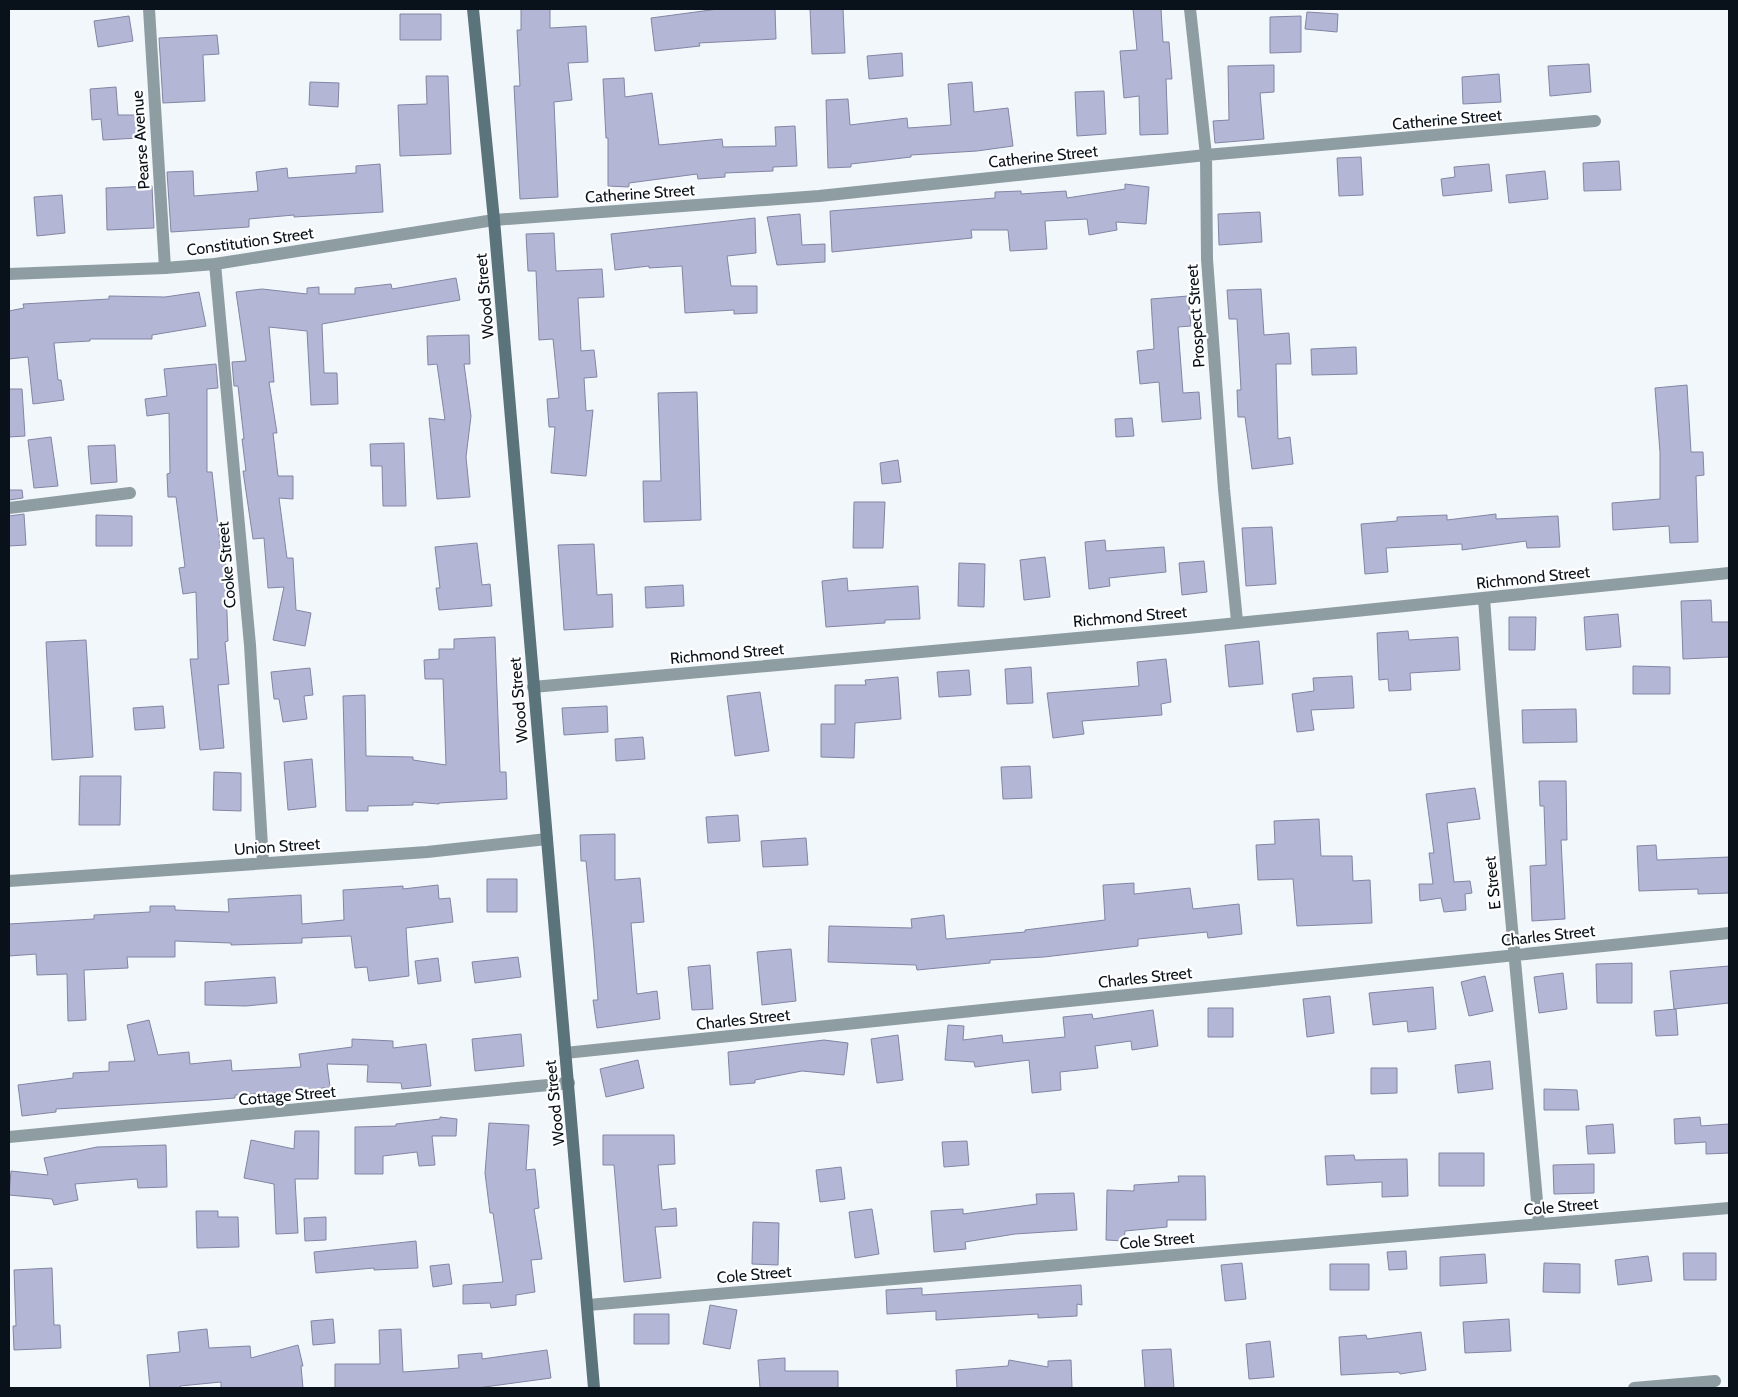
<svg xmlns="http://www.w3.org/2000/svg" width="1738" height="1397" viewBox="0 0 1738 1397" font-family="Cabin,sans-serif">
<style>
.building{fill:#b4b6d6;stroke:#8385a3}
.lines{fill:none;stroke-linecap:round;stroke-linejoin:round}
.minor{stroke:#8d9da2;stroke-width:12}
.tertiary{stroke:#8d9da2;stroke-width:12}
.secondary{stroke:#5b737a;stroke-width:12}
.labels{text-anchor:middle;stroke-width:4.5;stroke-linejoin:round;paint-order:stroke}
.street-label{font-size:16px;fill:#09121a;stroke:#fff}
</style>
<rect width="100%" height="100%" fill="#f2f7fc"/>
<path class="building" d="M521,9H550V28L586,26L588,62L568,63L572,100L554,102L558,197L520,199L514,86H520L517,30H521Z
M718,9H775L776,39L699,43L700,46L655,51L651,18Z
M810,9H843L845,53L812,54Z
M1133,9H1161L1163,42H1169L1172,79H1166L1168,134L1140,135L1139,96L1124,98L1120,51L1137,50Z
M1307,12L1338,14L1337,32L1305,29Z
M400,14H441V40H400Z
M129,16L133,41L98,47L94,21Z
M1301,16V52L1270,53V17Z
M217,35L219,54L203,55L205,101L163,103L159,38Z
M902,53L903,76L869,79L867,56Z
M1589,64L1591,92L1550,96L1548,66Z
M1274,65V92L1260,93L1264,139L1215,143L1213,121L1229,120L1228,66Z
M1499,74L1501,102L1463,104L1462,77Z
M426,76H448L451,154L400,156L398,105L427,104Z
M624,78L625,97L652,93L659,145L722,139L723,147L776,146L775,127L795,126L797,166L773,167V171L725,173V177L698,179L697,174L629,183V187L608,186V138H606L603,79Z
M310,82L339,83L338,107L309,105Z
M972,82L974,112L1008,108L1013,146L977,151L911,155V157L851,164V167L828,168L826,100L848,99L850,125L907,118L908,128L951,125L948,84Z
M116,87L118,115H137L138,138L103,140L101,119L92,120L90,89Z
M1104,91L1106,134L1077,136L1075,92Z
M1361,157L1363,195L1339,196L1337,158Z
M1619,161L1621,190L1584,191L1583,163Z
M380,164L383,212L294,217V215L249,219V227L171,232L167,172L193,171L194,196L258,191L256,172L287,168L288,178L356,173V166Z
M1489,164L1492,191L1443,196L1441,179L1455,177L1454,167Z
M1545,171L1548,199L1509,203L1506,175Z
M1125,184L1149,187L1146,224L1116,222L1117,230L1089,235L1087,219L1045,221L1047,249L1010,251L1008,230H971L972,238L832,252L830,211L995,198V192L1021,191V194L1066,191L1067,198L1125,189Z
M152,186L154,228L107,230L106,188Z
M62,195L65,233L37,236L34,197Z
M1260,212L1262,242L1219,245L1218,214Z
M800,214L802,245L825,244V262L777,265L767,217Z
M755,218L756,253L727,256L731,286H757V313L734,314V310L685,313L682,266L649,268V266L615,270L611,234Z
M554,233L556,271L602,269L604,297L578,298L581,351L594,350L597,377L584,378L586,411L593,410L586,476L551,473L555,427H549L547,399L559,398L553,339L539,340L536,271H528L526,234Z
M456,278L460,300L322,324L324,373H337L338,404L311,405L307,331L269,327L274,382H269L277,433H273L278,476H293V499L279,498L287,558H293L296,610L311,613L305,646L273,640L284,587L268,588L264,538L253,539L243,471H246L242,439H244L238,386H234L232,362L246,361L236,292L262,289L307,294V288L319,287V294H355V288L391,284L392,289Z
M1261,289L1264,335L1289,333L1291,364H1276L1278,439L1290,437L1293,464L1252,469L1245,417H1238L1237,390H1241L1237,319H1229L1227,290Z
M199,292L206,326L152,335V339H90V341L54,343L58,380H61L64,400L33,404L28,357L9,359V311L24,308L23,304L109,299V296L165,297Z
M1188,296L1191,326L1178,327L1183,393L1199,392L1201,419L1162,422L1159,382L1140,384L1137,351L1154,349L1151,299Z
M469,335L470,364H464L471,416L466,457L470,497L437,499L429,418L445,420L437,364L428,365L427,336Z
M1356,347L1357,374L1312,375L1311,349Z
M216,364L218,388L207,389V472H212L222,561L225,560L230,586H226L228,641L225,642L229,684L218,685L224,748L200,750L190,659H198L196,592L183,594L179,568L185,567L176,497H168L167,474L170,473L169,413L147,416L145,399L167,396L164,369Z
M1687,385L1691,452H1703L1704,475L1696,476L1698,542L1670,543L1669,526L1613,530L1612,503L1660,499V452L1655,388Z
M9,389H22L25,436L9,437Z
M697,392L701,520L644,522L643,481H661L658,393Z
M1132,418L1134,436L1116,437L1115,419Z
M51,437L58,486L34,488L28,440Z
M404,443L406,506H383L382,466H371L370,444Z
M115,445L117,482L91,484L88,446Z
M898,460L901,482L882,484L880,463Z
M9,490H22L23,498L9,500Z
M854,502H885L883,548H853Z
M24,514L26,545L9,546V516Z
M1496,514V519L1558,516L1560,547L1527,548L1526,541L1462,550V544L1386,548L1388,572L1365,574L1361,524L1397,521V517L1447,515V520Z
M96,515L132,516V546H96Z
M1272,527L1276,584L1246,586L1242,528Z
M1105,540L1106,551L1164,547L1166,572L1109,578L1110,586L1089,589L1085,542Z
M477,543L482,585L490,584L492,606L439,610L436,588H440L435,547Z
M594,544L597,595L612,594L613,627L564,630L558,545Z
M1045,557L1050,597L1024,600L1020,560Z
M1204,561L1207,592L1182,595L1179,563Z
M959,563L985,564L984,607L958,606Z
M847,578L848,591L918,586L920,619L885,620V623L826,627L822,581Z
M683,585L684,606L646,608L645,587Z
M1711,600L1712,622H1729V657L1683,659L1681,601Z
M1618,614L1621,647L1586,650L1584,617Z
M1509,617H1536L1535,650H1509Z
M1408,631L1409,640L1458,637L1460,670L1410,673L1411,690L1389,691L1388,679L1379,680L1377,633Z
M495,637L500,772H506L507,799L439,803V804L413,802V805L368,806V811H346L343,696L365,695L366,756L413,757V760L446,765L443,679H425L424,660L439,659V649H454V639Z
M86,640L93,757L52,760L46,642Z
M1259,641L1263,684L1229,687L1225,645Z
M1166,659L1171,702L1161,704L1162,715L1082,721L1084,734L1053,738L1047,693L1139,686L1137,662Z
M1633,666L1670,667V694H1633Z
M1031,667L1033,703L1007,704L1005,669Z
M310,668L313,695L304,696L307,719L283,722L279,699H274L271,672Z
M969,670L971,695L939,697L937,672Z
M1352,676L1354,708L1311,710L1314,730L1297,732L1292,694L1314,691L1313,678Z
M898,677L901,719L855,723L854,758L821,757V724H835V685H866L865,680Z
M760,692L769,751L735,756L727,696Z
M163,706L165,728L135,730L133,708Z
M607,706L608,732L564,735L562,708Z
M1576,709L1577,742L1523,743L1522,710Z
M643,737L645,759L616,761L615,739Z
M312,759L316,807L288,810L284,762Z
M1030,766L1032,798L1003,799L1001,767Z
M214,772L241,773V811L213,810Z
M80,776H121L120,825H79Z
M1539,781H1566L1567,840H1561L1565,919L1532,921L1530,866L1546,865L1544,806H1540Z
M1475,788L1480,819L1447,823L1454,882L1470,881L1472,893L1465,894L1466,910L1444,912L1441,898L1420,901L1419,884H1433L1429,853H1434L1426,794Z
M738,815L740,841L708,843L706,817Z
M1319,819L1321,856H1352L1353,881L1370,880L1372,923L1297,926L1293,879L1258,880L1256,845L1275,844L1274,821Z
M615,834V880L640,878L644,922L631,923L637,994L657,991L660,1019L597,1028L593,1000H598L594,949L586,861H581L580,835Z
M806,838L808,865L763,867L761,841Z
M1656,845L1657,860L1729,857V893L1698,894V889L1639,891L1637,846Z
M487,879H517V912H487Z
M1134,883V894L1190,888L1193,909L1239,904L1242,934L1208,938L1207,932L1138,939V946L1044,957L990,960V963L917,970L916,965L828,962L829,926L912,928L911,919L944,915L946,939L1025,932V930L1105,920L1103,885Z
M438,885L439,899L450,898L453,922L406,928L409,976L369,981L367,967L355,968L351,936L302,938V943L231,945V943L175,941V957H127L128,968L84,970L86,1020L68,1021L67,974L37,975L36,954L9,956V924L94,919V915L150,912V906H175V910L229,912L228,899L301,895L302,924L344,920L343,890L403,886V889Z
M791,949L796,1001L762,1005L757,952Z
M518,957L521,977L475,983L472,962Z
M438,958L441,981L418,984L415,961Z
M1632,963V1003H1597L1596,964Z
M710,965L713,1009L692,1010L688,967Z
M1729,966V1003L1674,1009L1670,971Z
M1563,973L1567,1009L1539,1013L1534,977Z
M1485,976L1493,1011L1469,1016L1461,982Z
M275,977L277,1003L246,1006L205,1005V982Z
M1433,987L1436,1029L1408,1032L1407,1021L1373,1025L1369,993Z
M1330,996L1334,1033L1307,1037L1303,999Z
M1208,1008H1233V1037H1208Z
M1676,1009L1678,1035L1656,1036L1654,1011Z
M1153,1010L1158,1046L1132,1050L1131,1041L1095,1046L1098,1068L1060,1072L1061,1090L1032,1093L1029,1060L975,1067L974,1062L945,1060L948,1025L964,1026L963,1040L1002,1035L1003,1043L1065,1037L1063,1017L1092,1014L1093,1019Z
M149,1020L158,1055L189,1052L190,1064L231,1060L232,1071L301,1067L299,1054L352,1047V1039L393,1041V1048L426,1044L431,1086L402,1089L401,1083L367,1082L368,1065L327,1064L330,1087L295,1092L235,1095V1098L209,1100L56,1109V1112L22,1116L18,1085L73,1078V1073L109,1071V1062L135,1061L127,1025Z
M521,1034L524,1066L475,1071L472,1039Z
M898,1035L903,1080L877,1083L871,1039Z
M824,1040L848,1043L844,1075L802,1071L755,1080V1083L730,1085L728,1052Z
M638,1060L644,1088L606,1097L600,1069Z
M1490,1061L1493,1089L1458,1093L1455,1065Z
M1371,1068H1397V1093L1371,1094Z
M1544,1089L1577,1090L1579,1110H1544Z
M440,1117L457,1119L456,1136H432L435,1165L419,1166L417,1152L383,1156V1174H355V1127L396,1126V1124L440,1119Z
M1700,1117L1701,1126L1729,1124V1153L1706,1154V1142L1675,1144L1674,1119Z
M489,1123L529,1125L526,1170L535,1169L539,1208L534,1209L542,1259L531,1260L535,1292L516,1295V1305L491,1308L490,1303L463,1304V1285L503,1282L493,1213H490L485,1173Z
M1613,1124L1615,1153L1588,1154L1586,1126Z
M295,1131H319L318,1179H295L298,1233L276,1234L274,1184L244,1178L251,1140L294,1149Z
M603,1135H674L675,1164L658,1165L662,1210L676,1208L677,1226L655,1227L661,1278L624,1282L614,1165H603Z
M967,1141L969,1165L944,1167L942,1142Z
M166,1145L167,1187L138,1188L137,1179L75,1184L78,1200L54,1205L52,1199L9,1195L11,1171L48,1175L44,1158L97,1147Z
M1439,1153H1484V1186H1439Z
M1354,1155L1355,1160L1407,1159L1408,1196L1382,1197V1182L1327,1185L1325,1156Z
M1594,1164V1193L1554,1194L1553,1165Z
M841,1167L845,1199L820,1202L816,1170Z
M1178,1176H1205L1206,1220H1167V1227L1125,1231L1124,1241L1106,1240L1107,1190L1134,1191V1185L1179,1182Z
M1074,1193L1077,1230L1015,1234L965,1242L966,1249L934,1252L931,1211L963,1209V1214L1037,1204L1036,1194Z
M872,1209L879,1254L855,1258L849,1212Z
M196,1211H218V1217H238L239,1247L197,1248Z
M326,1217V1240L305,1241L304,1218Z
M753,1222L779,1223L778,1265L752,1264Z
M416,1241L418,1268L374,1270V1268L316,1273L314,1252Z
M1406,1251L1407,1269L1389,1270L1387,1252Z
M1683,1253H1716V1280H1684Z
M1485,1254L1487,1283L1440,1286V1257Z
M1648,1256L1652,1281L1618,1285L1615,1260Z
M1242,1263L1246,1299L1225,1301L1221,1265Z
M1544,1263L1580,1264V1293L1543,1292Z
M449,1264L452,1284L433,1287L430,1266Z
M1330,1264H1369V1290H1330Z
M52,1268L54,1325H60L61,1348L14,1350L13,1326H16L14,1270Z
M1081,1285L1082,1305L1077,1304V1316L1038,1318V1314L936,1320V1311L887,1314L886,1290L922,1288V1295Z
M710,1305L737,1310L730,1349L703,1344Z
M634,1314H669V1344H634Z
M333,1319L335,1343L313,1345L311,1321Z
M1509,1319L1511,1351L1465,1353L1463,1322Z
M207,1329L209,1348L250,1346L251,1358L298,1345L303,1366H301L303,1388H221V1382L180,1386V1388H150L147,1355L180,1352L178,1332Z
M401,1329L403,1372L459,1368L458,1355L482,1353V1359L547,1350L551,1378L477,1388H335V1364H380L379,1330Z
M1421,1332L1426,1370L1400,1374L1399,1372L1341,1375L1339,1337L1366,1335L1367,1339Z
M1270,1341L1274,1377L1249,1379L1246,1344Z
M1171,1349L1174,1388H1145L1142,1350Z
M785,1358V1371H838V1388H760L758,1360Z
M1009,1360L1048,1367V1361L1071,1360L1072,1388H957L956,1370L1008,1366Z"/>
<g class="lines">
<path class="minor" d="M149,9L165,268
M1190,9L1206,155L1207,259L1224,489L1237,621
M494,220L819,196L1206,155L1595,121
M215,264L250,645L263,863
M9,508L130,493
M1484,598C1499,807 1521,1015 1539,1224
M533,687L1188,628L1729,573
M9,881L427,852L547,839
M565,1053L1729,933
M9,1137L569,1083
M588,1305L1729,1208
M1634,1388L1715,1381"/>
<path class="tertiary" d="M9,274L165,268L215,264L494,220"/>
<path class="secondary" d="M473,9L494,220L594,1388"/>
</g>
<g class="labels">
<g class="street-label">
<text transform="translate(1447 119) rotate(-5)" y="6">Catherine Street</text>
<text transform="translate(140 140) rotate(-94)" y="6">Pearse Avenue</text>
<text transform="translate(1043 156) rotate(-6)" y="6">Catherine Street</text>
<text transform="translate(640 193) rotate(-4)" y="6">Catherine Street</text>
<text transform="translate(250 241) rotate(-8)" y="6">Constitution Street</text>
<text transform="translate(484 296) rotate(-95)" y="6">Wood Street</text>
<text transform="translate(1195 316) rotate(-94)" y="6">Prospect Street</text>
<text transform="translate(226 565) rotate(-95)" y="6">Cooke Street</text>
<text transform="translate(1533 577) rotate(-6)" y="6">Richmond Street</text>
<text transform="translate(1130 616) rotate(-5)" y="6">Richmond Street</text>
<text transform="translate(727 653) rotate(-5)" y="6">Richmond Street</text>
<text transform="translate(518 700) rotate(-95)" y="6">Wood Street</text>
<text transform="translate(277 846) rotate(-4)" y="6">Union Street</text>
<text transform="translate(1492 883) rotate(-96)" y="6">E Street</text>
<text transform="translate(1548 935) rotate(-6)" y="6">Charles Street</text>
<text transform="translate(1145 977) rotate(-6)" y="6">Charles Street</text>
<text transform="translate(743 1019) rotate(-6)" y="6">Charles Street</text>
<text transform="translate(287 1095) rotate(-5)" y="6">Cottage Street</text>
<text transform="translate(554 1103) rotate(-96)" y="6">Wood Street</text>
<text transform="translate(1561 1206) rotate(-5)" y="6">Cole Street</text>
<text transform="translate(1157 1240) rotate(-5)" y="6">Cole Street</text>
<text transform="translate(754 1274) rotate(-5)" y="6">Cole Street</text>
</g>
</g>
<rect width="1738" height="1397" fill="none" stroke="#09121a" stroke-width="20"/>
</svg>
